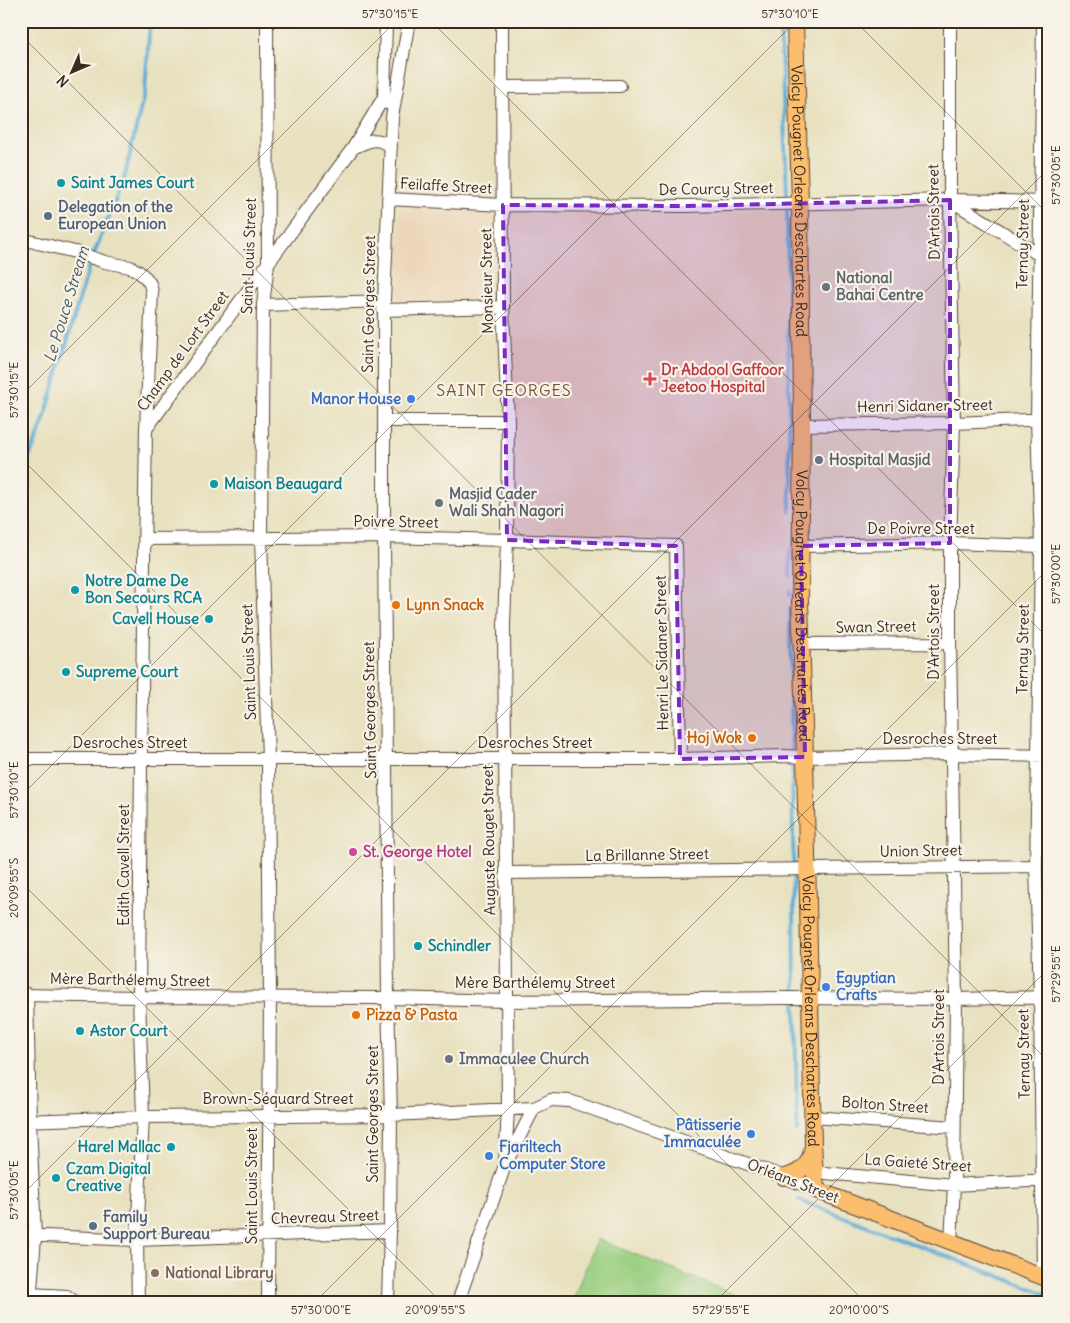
<svg xmlns="http://www.w3.org/2000/svg" width="1070" height="1323" viewBox="0 0 1070 1323" font-family="Delius,sans-serif">
<style>
.built{fill:#ecd7ba}
.green{fill:#98cd7e;stroke:#6a7c4e}
.lines{fill:none;stroke-linecap:round;stroke-linejoin:round}
.stream{stroke:#5aacd5;stroke-width:4}
.minor-casing{stroke:#554536;stroke-width:14}
.major-casing{stroke:#554536;stroke-width:18}
.minor{stroke:#fff;stroke-width:12}
.major{stroke:#fbbd6e;stroke-width:16}
.marked{fill:#7b2cbf;fill-opacity:0.2;stroke:#7b2cbf;stroke-width:4;stroke-dasharray:10 6;stroke-linejoin:round}
.ticks{fill:none;stroke:#3b2a1e;stroke-width:1;stroke-opacity:0.45}
.culture-dot{fill:#0f9aa8;stroke:#f7f3e8;stroke-width:2}
.service-dot{fill:#5c6f8a;stroke:#f7f3e8;stroke-width:2}
.worship-dot{fill:#6b7280;stroke:#f7f3e8;stroke-width:2}
.health-dot{fill:#e0444e;stroke:#f7f3e8;stroke-width:2}
.shop-dot{fill:#3f7fe0;stroke:#f7f3e8;stroke-width:2}
.food-dot{fill:#e8710a;stroke:#f7f3e8;stroke-width:2}
.hotel-dot{fill:#d1479c;stroke:#f7f3e8;stroke-width:2}
.education-dot{fill:#8d6e63;stroke:#f7f3e8;stroke-width:2}
.labels{text-anchor:middle;stroke-width:4.5;stroke-linejoin:round;paint-order:stroke}
.culture-label{font-size:15px;font-weight:bold;fill:#0d838f;stroke:#f7f3e8;text-anchor:start}
.street-label{font-size:15px;fill:#3b2a1e;stroke:#f7f3e8}
.service-label{font-size:15px;font-weight:bold;fill:#4e5e75;stroke:#f7f3e8;text-anchor:start}
.worship-label{font-size:15px;font-weight:bold;fill:#5b616d;stroke:#f7f3e8;text-anchor:start}
.health-label{font-size:15px;font-weight:bold;fill:#be3a42;stroke:#f7f3e8;text-anchor:start}
.shop-label{font-size:15px;font-weight:bold;fill:#366cbe;stroke:#f7f3e8;text-anchor:end}
.food-label{font-size:15px;font-weight:bold;fill:#c56008;stroke:#f7f3e8;text-anchor:start}
.hotel-label{font-size:15px;font-weight:bold;fill:#b23c85;stroke:#f7f3e8;text-anchor:start}
.education-label{font-size:15px;font-weight:bold;fill:#785e54;stroke:#f7f3e8;text-anchor:start}
.water-label{font-size:16px;font-style:italic;fill:#46585e;stroke:#f7f3e8}
.neighbourhood-label{font-size:16px;letter-spacing:1px;fill:#78543b;stroke:#f7f3e8}
.neatline{fill:none;stroke:#3b2a1e;stroke-width:2}
.ticks-label{font-size:12px;text-anchor:middle;fill:#3b2a1e}
</style>
<rect width="100%" height="100%" fill="#f7f3e8"/>
<filter id="ink" filterUnits="userSpaceOnUse"><feTurbulence type="fractalNoise" baseFrequency=".02" numOctaves="2"/><feDisplacementMap in="SourceGraphic" scale="10" xChannelSelector="R" yChannelSelector="G"/><feConvolveMatrix kernelMatrix="1 2 1 2 8 2 1 2 1" color-interpolation-filters="sRGB"/></filter>
<filter id="wash" filterUnits="userSpaceOnUse"><feTurbulence type="fractalNoise" baseFrequency=".0096" numOctaves="4" result="noise"/><feDisplacementMap in="SourceGraphic" scale="20" xChannelSelector="R" yChannelSelector="G"/><feGaussianBlur stdDeviation="1.12" result="paint"/><feColorMatrix in="noise" values="0 0 0 0 0 0 0 0 0 0 0 0 0 0 0 0 0 1.4 0 .05"/><feComposite in="paint" operator="in"/></filter>
<g filter="url(#wash)">
<rect width="100%" height="100%" fill="#e8e1bf"/>
<path class="built" d="M499,208L498,301H398L400,209Z
M784,212L789,551L740,552L738,578H718V587L685,586L684,538L515,537L512,214Z"/>
<path class="green" d="M597,1239L753,1302H572Z"/>
<g class="lines">
<path class="stream" d="M780,21L787,194L790,512
M21,475L37,439L45,417L89,266L124,179L145,90L150,21
M790,549V576
M790,591V595
M790,609L797,1131
M799,1200L1049,1295"/>
</g>
</g>
<g filter="url(#ink)">
<g class="lines">
<defs>
<path id="minor" d="M267,21L268,264L263,305L261,537L268,759L270,998L268,1302
M386,21L384,97L386,103
M502,21L503,307L508,421L507,540L504,625L508,1109L505,1165
M950,21V200L954,423L950,543V643L956,999L954,1185L951,1242
M1043,21L1037,419L1041,546L1038,756L1036,866L1040,997L1043,1277
M502,87L620,86
M353,148C368,141 376,135 391,147
M388,199L503,205L685,206L950,200L1047,202
M950,200L1049,261
M21,239L75,252L105,262L130,267L138,271L146,278L150,284L152,292L146,429L141,759L139,997L143,1117L137,1240L138,1302
M263,305L384,301
M383,310L503,307
M384,421H508
M802,425L954,423L1049,419
M146,429L353,148L384,97
M145,539L384,537L507,540L676,546L680,759
M801,546L950,543L1041,546
M802,644L950,643
M21,759H680L784,756L805,757L951,754L1049,756
M507,873L1036,866
M27,994L30,1122L35,1237L30,1302
M21,995L139,997L388,998L507,1001L787,998L956,999L1049,997
M813,1117L954,1127
M21,1121L143,1117L391,1115L534,1108L551,1100L570,1101L779,1175L816,1190
M814,1172L954,1185L1049,1180
M21,1235L137,1240L390,1231
M30,1294L67,1296L75,1302
M388,1302L390,1231L391,1115L388,998L384,537V301L392,117L409,21
M458,1302L505,1165L534,1108"/>
<g id="major">
<path id="s1" d="M795,21L800,204L802,425L800,602L805,757L813,1144L816,1190L1049,1279"/>
<path d="M784,1177C799,1174 810,1165 812,1150"/>
</g>
</defs>
<use href="#minor" class="minor-casing"/>
<use href="#major" class="major-casing"/>
<use href="#minor" class="minor"/>
<use href="#major" class="major"/>
</g>
</g>
<path class="marked" d="M950,200V543L801,546L805,757L680,759L676,546L507,540L503,205L685,206Z"/>
<path class="ticks" d="M431,21L1049,639M855,21L1049,215M21,35L1049,1062M21,396L396,21M21,458L865,1302M21,796L796,21M21,882L441,1302M21,1196L1049,168M315,1302L1049,568M715,1302L1049,968"/>
<g class="culture-dot">
<circle cx="61" cy="183" r="5"/>
<circle cx="214" cy="484" r="5"/>
<circle cx="75" cy="590" r="5"/>
<circle cx="209" cy="619" r="5"/>
<circle cx="66" cy="672" r="5"/>
<circle cx="418" cy="946" r="5"/>
<circle cx="80" cy="1031" r="5"/>
<circle cx="171" cy="1147" r="5"/>
<circle cx="56" cy="1178" r="5"/>
</g>
<g class="service-dot">
<circle cx="48" cy="216" r="5"/>
<circle cx="93" cy="1226" r="5"/>
</g>
<g class="worship-dot">
<circle cx="826" cy="287" r="5"/>
<circle cx="819" cy="460" r="5"/>
<circle cx="439" cy="503" r="5"/>
<circle cx="449" cy="1059" r="5"/>
</g>
<path class="health-dot" d="M647.5 371.5h5v5h5v5h-5v5h-5v-5h-5v-5h5z"/>
<g class="shop-dot">
<circle cx="411" cy="399" r="5"/>
<circle cx="826" cy="987" r="5"/>
<circle cx="751" cy="1134" r="5"/>
<circle cx="489" cy="1156" r="5"/>
</g>
<g class="food-dot">
<circle cx="396" cy="605" r="5"/>
<circle cx="752" cy="738" r="5"/>
<circle cx="356" cy="1015" r="5"/>
</g>
<circle class="hotel-dot" cx="353" cy="852" r="5"/>
<circle class="education-dot" cx="155" cy="1273" r="5"/>
<g class="labels">
<g class="culture-label">
<text x="71" y="188">Saint James Court</text>
<text x="224" y="489">Maison Beaugard</text>
<text x="85" y="586">Notre Dame De<tspan x="85" dy="17">Bon Secours RCA</tspan></text>
<text x="199" y="624" text-anchor="end">Cavell House</text>
<text x="76" y="677">Supreme Court</text>
<text x="428" y="951">Schindler</text>
<text x="90" y="1036">Astor Court</text>
<text x="161" y="1152" text-anchor="end">Harel Mallac</text>
<text x="66" y="1174">Czam Digital<tspan x="66" dy="17">Creative</tspan></text>
</g>
<g class="street-label">
<text transform="translate(446 186) rotate(3)" y="5">Feilaffe Street</text>
<text transform="translate(716 189) rotate(-1)" y="5">De Courcy Street</text>
<text dy="5" stroke="none"><textPath href="#s1" startOffset="180">Volcy Pougnet Orleans Deschartes Road</textPath></text>
<text transform="translate(934 212) rotate(-91)" y="5">D'Artois Street</text>
<text transform="translate(1023 244) rotate(-89)" y="5">Ternay Street</text>
<text transform="translate(249 256) rotate(-88)" y="5">Saint Louis Street</text>
<text transform="translate(487 281) rotate(-91)" y="5">Monsieur Street</text>
<text transform="translate(369 304) rotate(-89)" y="5">Saint Georges Street</text>
<text transform="translate(183 351) rotate(-54)" y="5">Champ de Lort Street</text>
<text transform="translate(925 406) rotate(-1)" y="5">Henri Sidaner Street</text>
<text transform="translate(396 522) rotate(1)" y="5">Poivre Street</text>
<text x="921" y="534">De Poivre Street</text>
<text dy="5" stroke="none"><textPath href="#s1" startOffset="585">Volcy Pougnet Orleans Deschartes Road</textPath></text>
<text transform="translate(876 627) rotate(-1)" y="5">Swan Street</text>
<text transform="translate(934 632) rotate(-90)" y="5">D'Artois Street</text>
<text transform="translate(1023 649) rotate(-89)" y="5">Ternay Street</text>
<text transform="translate(662 653) rotate(-91)" y="5">Henri Le Sidaner Street</text>
<text transform="translate(249 662) rotate(-92)" y="5">Saint Louis Street</text>
<text transform="translate(370 710) rotate(-91)" y="5">Saint Georges Street</text>
<text x="940" y="744">Desroches Street</text>
<text x="130" y="748">Desroches Street</text>
<text x="535" y="748">Desroches Street</text>
<text transform="translate(489 840) rotate(-91)" y="5">Auguste Rouget Street</text>
<text transform="translate(921 851) rotate(-1)" y="5">Union Street</text>
<text transform="translate(647 855) rotate(-1)" y="5">La Brillanne Street</text>
<text transform="translate(124 865) rotate(-90)" y="5">Edith Cavell Street</text>
<text transform="translate(130 980) rotate(1)" y="5">Mère Barthélemy Street</text>
<text x="535" y="988">Mère Barthélemy Street</text>
<text dy="5" stroke="none"><textPath href="#s1" startOffset="990">Volcy Pougnet Orleans Deschartes Road</textPath></text>
<text transform="translate(939 1037) rotate(-90)" y="5">D'Artois Street</text>
<text transform="translate(1024 1054) rotate(-91)" y="5">Ternay Street</text>
<text x="278" y="1104">Brown-Séquard Street</text>
<text transform="translate(885 1105) rotate(4)" y="5">Bolton Street</text>
<text transform="translate(373 1114) rotate(-90)" y="5">Saint Georges Street</text>
<text transform="translate(918 1163) rotate(4)" y="5">La Gaieté Street</text>
<text transform="translate(793 1181) rotate(21)" y="5">Orléans Street</text>
<text transform="translate(252 1186) rotate(-90)" y="5">Saint Louis Street</text>
<text transform="translate(325 1217) rotate(-2)" y="5">Chevreau Street</text>
</g>
<g class="service-label">
<text x="58" y="212">Delegation of the<tspan x="58" dy="17">European Union</tspan></text>
<text x="103" y="1222">Family<tspan x="103" dy="17">Support Bureau</tspan></text>
</g>
<g class="worship-label">
<text x="836" y="283">National<tspan x="836" dy="17">Bahai Centre</tspan></text>
<text x="829" y="465">Hospital Masjid</text>
<text x="449" y="499">Masjid Cader<tspan x="449" dy="17">Wali Shah Nagori</tspan></text>
<text x="459" y="1064">Immaculee Church</text>
</g>
<g class="health-label">
<text x="661" y="375">Dr Abdool Gaffoor<tspan x="661" dy="17">Jeetoo Hospital</tspan></text>
</g>
<g class="shop-label">
<text x="401" y="404">Manor House</text>
<text x="836" y="983" text-anchor="start">Egyptian<tspan x="836" dy="17">Crafts</tspan></text>
<text x="741" y="1130">Pâtisserie<tspan x="741" dy="17">Immaculée</tspan></text>
<text x="499" y="1152" text-anchor="start">Fjariltech<tspan x="499" dy="17">Computer Store</tspan></text>
</g>
<g class="food-label">
<text x="406" y="610">Lynn Snack</text>
<text x="742" y="743" text-anchor="end">Hoj Wok</text>
<text x="366" y="1020">Pizza &amp; Pasta</text>
</g>
<g class="hotel-label">
<text x="363" y="857">St. George Hotel</text>
</g>
<g class="education-label">
<text x="165" y="1278">National Library</text>
</g>
<g class="water-label">
<text transform="translate(66 304) rotate(-73)" y="6">Le Pouce Stream</text>
</g>
<g class="neighbourhood-label">
<text x="504" y="396">SAINT GEORGES</text>
</g>
</g>
<rect width="1070" height="1323" fill="none" stroke="#f7f3e8" stroke-width="55"/>
<g transform="translate(72 72) rotate(225)" stroke="#f7f3e8" stroke-width="4" paint-order="stroke">
<path d="M0-4L9 19L0 12L-9 19Z" fill="#3b2a1e"/>
<text y="-8" font-size="14" font-weight="bold" text-anchor="middle" fill="#3b2a1e">N</text>
</g>
<rect x="28" y="28" width="1014" height="1268" class="neatline"/>
<g class="ticks-label">
<text x="390" y="18">57°30'15"E</text>
<text x="790" y="18">57°30'10"E</text>
<text transform="translate(1056 175) rotate(-90)" y="4">57°30'05"E</text>
<text transform="translate(14 390) rotate(-90)" y="4">57°30'15"E</text>
<text transform="translate(1056 574) rotate(-90)" y="4">57°30'00"E</text>
<text transform="translate(14 790) rotate(-90)" y="4">57°30'10"E</text>
<text transform="translate(14 888) rotate(-90)" y="4">20°09'55"S</text>
<text transform="translate(1056 974) rotate(-90)" y="4">57°29'55"E</text>
<text transform="translate(14 1190) rotate(-90)" y="4">57°30'05"E</text>
<text x="321" y="1314">57°30'00"E</text>
<text x="435" y="1314">20°09'55"S</text>
<text x="721" y="1314">57°29'55"E</text>
<text x="859" y="1314">20°10'00"S</text>
</g>
</svg>
